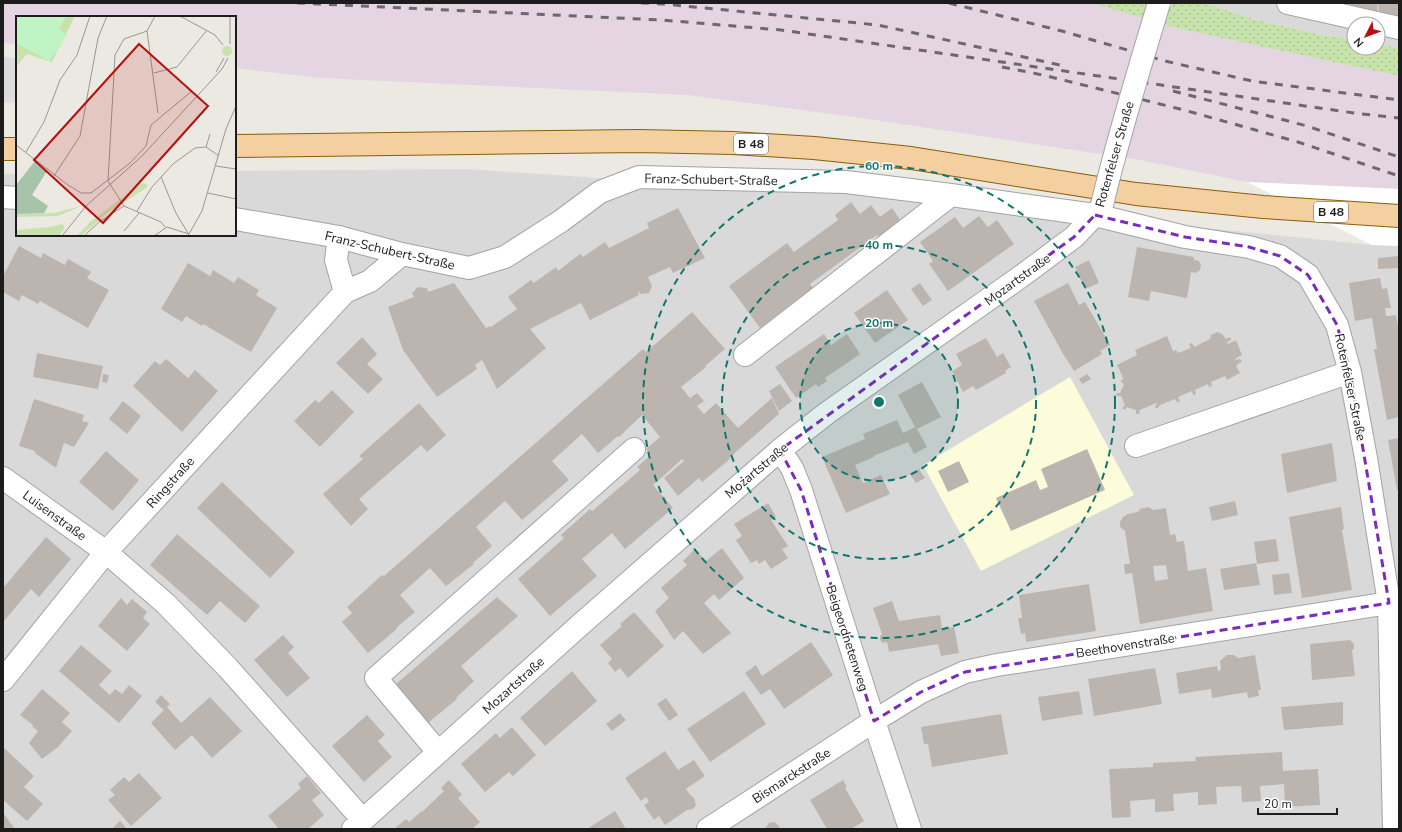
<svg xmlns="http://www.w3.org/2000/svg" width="1402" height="832" viewBox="0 0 1402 832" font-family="'Nunito Sans',sans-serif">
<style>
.residential{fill:#dad9d9}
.education{fill:#fcfcdb}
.railway{fill:#e5d4e2}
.grass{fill:url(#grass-dots)}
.parking{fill:#dcdcdc}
.pier{fill:#fff}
.building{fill:#bcb5af;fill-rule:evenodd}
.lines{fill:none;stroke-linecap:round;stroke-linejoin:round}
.minor-casing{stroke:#a3a3a3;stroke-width:24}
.major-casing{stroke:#885f0b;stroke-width:24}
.minor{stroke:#fff;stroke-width:22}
.major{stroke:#f4cf9f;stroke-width:22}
.rail{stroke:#6a6a6a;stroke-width:3;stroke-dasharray:8 8;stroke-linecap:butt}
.minor-bridge-casing{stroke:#a3a3a3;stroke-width:24;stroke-linecap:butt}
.minor-bridge{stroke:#fff;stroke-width:22}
.marked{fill:none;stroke:#7b2cbf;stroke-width:3;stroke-dasharray:8 5;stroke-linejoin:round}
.ring{fill:none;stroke:#0f766e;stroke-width:2;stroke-dasharray:7 5}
.labels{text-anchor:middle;stroke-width:3;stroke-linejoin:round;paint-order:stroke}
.shield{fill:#fff;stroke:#606060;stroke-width:1}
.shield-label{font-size:12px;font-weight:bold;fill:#1c1c1c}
.street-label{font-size:13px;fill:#1c1c1c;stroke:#fff}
.inset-road{fill:none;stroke:#999793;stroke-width:1}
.view{fill:#b80f0f;fill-opacity:0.15;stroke:#b80f0f;stroke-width:2}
.inset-edge{fill:none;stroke:#1c1c1c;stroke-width:2}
.centre{fill:#0f766e;stroke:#fff;stroke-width:2}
.ring-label{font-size:12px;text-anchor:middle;font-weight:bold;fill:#0f766e;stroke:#fff;stroke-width:3;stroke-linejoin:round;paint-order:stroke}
</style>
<defs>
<pattern id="grass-dots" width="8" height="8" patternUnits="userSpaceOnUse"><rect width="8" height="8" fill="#c7e3ab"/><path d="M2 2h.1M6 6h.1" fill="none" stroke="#aac293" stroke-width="1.8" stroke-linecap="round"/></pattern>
</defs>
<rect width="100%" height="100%" fill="#ece9e2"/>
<path class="residential" d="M1205,3H1399V48L1378,44V24H1354V40L1317,34L1252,19Z
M468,169L683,184L833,190L1372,245L1399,246V829H3V174H17V235H235V171Z"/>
<path class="education" d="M1070,377L1134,495L981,571L923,465Z"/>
<path class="railway" d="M3,3H1091L1176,28L1399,76V189L1247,182L1140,160L862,118L688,95L320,78L235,68V17H17V44L3,43Z"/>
<path class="grass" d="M1091,3H1205L1252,19L1317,34L1354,40V48H1378V44L1399,48V76L1176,28Z"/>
<path class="parking" d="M3,57L17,58V103L3,102Z"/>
<path class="pier" d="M1247,182L1399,189V246L1372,245Z"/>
<path class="building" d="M1350,3H1377L1378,17L1351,11Z
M1378,3H1399V22L1379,17Z
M851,202L860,214L871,205L880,217L892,208L901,221L878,237L877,235L810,284L814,290L793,306L791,304L760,328L729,286L787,243L794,252L838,220L835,215Z
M678,208L705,258L673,273L670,267L648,277L652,286L649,293L641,294L638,291L639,295L590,320L581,303L530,329L546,348L497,389L482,360L475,365L477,369L437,397L403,350L388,307L414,297L412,293L418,287L427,288L428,292L454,283L486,328L490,326L491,327L517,309L508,297L531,280L534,283L556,267L558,271L580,254L583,257L605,242L609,248L649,228L647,223Z
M979,216L988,227L997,220L1014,244L948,291L929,264L933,261L920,242L955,217L963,228Z
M19,246L41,258L43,253L65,265L68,259L91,272L87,278L109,290L88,328L40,301L38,304L22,295L19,301L3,292V276Z
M1137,247L1194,257V260L1199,261L1201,265L1200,270L1196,273L1191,272L1187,298L1151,291L1149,301L1128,297Z
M1399,256V268L1378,269V258Z
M1089,260L1099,283L1085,289L1075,267Z
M188,263L210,276L213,270L234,283L238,277L259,290L256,295L277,308L251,352L203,324L202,326L186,316L182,322L161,309Z
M1380,278L1382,289L1387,288L1391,308H1385L1386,316L1396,315L1399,332V417L1387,420L1374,349H1377L1372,318L1355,321L1349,283Z
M920,283L932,300L923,306L911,289Z
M1068,283L1079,305L1085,302L1110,345L1100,351L1102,354L1074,371L1062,352L1034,301Z
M887,290L908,320L875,343L854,313Z
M692,312L725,349L705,366L706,367L681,387L690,398L697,393L704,401L697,406L704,414L716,403L738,428L772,398L779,414L729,458L730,459L702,482L699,478L678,496L664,478L684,461L682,459L668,472L653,485L673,508L625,549L612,533L582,559L597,576L550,616L518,579L564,538L561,535L590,509L592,511L640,470L637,467L651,455L646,449L660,437L642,415L619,437L618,436L598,453L582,434L552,461L569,480L522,520L505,501L476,527L492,546L473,563L474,564L446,586L430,568L400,595L415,612L396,628L397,629L368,653L342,622L352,613L347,607L382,575L384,576L643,349L646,352Z
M1217,332L1222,334L1226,339L1230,337L1231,340L1227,342L1228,344L1236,340L1242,355L1235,359L1236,360L1240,359L1242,362L1237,364L1238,365L1236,366L1240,373L1227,380L1225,376L1211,382L1212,386L1209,387L1208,384L1195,390L1196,394L1193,395L1192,391L1178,397L1180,401L1177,402L1175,399L1160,405L1157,409L1155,407L1157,404L1156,403L1140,410L1139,414H1136V410L1127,407L1125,410L1122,408L1125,405L1121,396H1117L1116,393H1120L1124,384L1121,382L1122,379L1124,380L1117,365L1137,355L1135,350L1167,336L1173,351L1176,350L1178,353L1191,348L1189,344L1192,343L1194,347L1210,339L1211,335Z
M824,334L831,345L847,334L860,354L825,378L827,381L818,387L816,384L796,398L775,367Z
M362,337L377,354L367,364L383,379L368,394L336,363Z
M986,338L997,357L1003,353L1011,367L1005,371L1006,373L976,390L973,386L963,392L952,371L962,365L956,354Z
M37,353L103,366L98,389L33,377Z
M166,359L188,378L195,370L218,391L182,432L133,386L155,361L160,365Z
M103,374L109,375L107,383L102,382Z
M1087,374L1091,379L1082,384L1079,379Z
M922,382L941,417L917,429L927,447L914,454L908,442L873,456L874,457L855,465L863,483L881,475L890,494L846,513L822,457L865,439L863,434L897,420L903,433L915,427L898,395Z
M780,384L792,401L779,411L769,391Z
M332,390L354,412L320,447L294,421L315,400L319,403Z
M34,399L84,415L82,421L89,423L74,447L64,443L56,468L35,453V451L19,446Z
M123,401L141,416L127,434L109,419Z
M419,403L446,435L427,452L421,445L359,499L368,509L351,526L323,494L363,459L359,456Z
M1399,438V490H1397L1388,440Z
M1332,443L1337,481L1287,493L1281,454Z
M1087,449L1105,490L1011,531L996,498L1036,480L1040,490L1048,487L1041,469Z
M106,451L139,480L113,511L79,482Z
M959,461L969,482L948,492L938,471Z
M919,469L925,478L916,483L910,474Z
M222,482L295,552L270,578L197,508Z
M1235,501L1238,515L1212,521L1209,507Z
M768,503L776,517L771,520L788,546L782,549L788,558L771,569L765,560L759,564L757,560L751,563L736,540L742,536L734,524Z
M1149,507L1153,510L1166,508L1170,535L1175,534L1177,542L1184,541L1188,571L1206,568L1213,611L1140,624L1132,573L1125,574L1124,564H1130L1125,531L1120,527V522L1123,517L1128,514L1138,512L1140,509ZM1166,565L1168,579L1155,581L1153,566Z
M1341,507L1344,529L1342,530L1352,590L1302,598L1289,517Z
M177,534L260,606L245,623L220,601L207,615L150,565Z
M46,537L71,559L39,597L31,589L3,622V588Z
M1276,539L1279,561L1257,564L1254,542Z
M722,548L744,578L719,600L714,594L704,603L731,633L703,654L683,631L674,640L655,611L669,598L661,588L687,565L683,561L695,549L706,561Z
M1256,563L1260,585L1224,590L1220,569Z
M1289,573L1292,593L1274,595L1272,575Z
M1089,584L1096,631L1026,642L1025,633L1021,634L1018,618H1022L1019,595Z
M497,597L518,616L461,666L474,681L456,698L457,699L428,723L395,685Z
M121,598L127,605L132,599L147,612L143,618L150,624L127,651L98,626Z
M892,601L899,621L940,615L942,629L954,627L959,653L941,656L938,644L889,652L887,642L883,643L880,640V636L882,634L873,608Z
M634,612L664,646L628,678L620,668L615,672L608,663L612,659L600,645L622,626L620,624Z
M283,635L294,647L288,653L310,678L287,697L254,660Z
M1350,640L1354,644V649L1352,650L1355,676L1312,680L1310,644Z
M811,642L833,675L784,709L770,689L761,695L745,673L756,665L762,676Z
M81,645L112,671L99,685L110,695L115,689L122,694L129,685L142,696L119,723L59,671Z
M1227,655H1234L1238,658L1255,655L1261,690H1258L1259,696L1248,698L1247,692L1212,698L1211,689L1179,694L1176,673L1217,666L1218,671L1221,670L1220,661Z
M1155,668L1162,704L1094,716L1088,679Z
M572,671L597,701L545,746L520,718Z
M42,689L70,713L62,722L72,731L58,747L42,759L29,743L38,731L32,726L33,725L20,715Z
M744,691L766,724L710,762L687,729Z
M1079,691L1083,714L1042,721L1038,697Z
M161,695L170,704L167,707L181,723L210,697L242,731L212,758L192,735L175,750L151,723L164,710L155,702Z
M666,698L678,715L669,721L657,704Z
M1343,702V725L1284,730L1281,707Z
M620,713L626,720L612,731L606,724Z
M1001,714L1008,754L932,767L928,744H924L921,727Z
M367,715L385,735L378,741L392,757L364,782L332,746Z
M512,727L536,755L513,776L509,772L485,792L461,764L496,733L500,738Z
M3,747L34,776L24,787L43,804L27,821L3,800Z
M665,751L678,770L694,760L705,776L686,789L690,795L694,798L696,805L693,809L687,810L665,825L659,816L654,820L644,805L649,802L646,797L641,801L625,778Z
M1282,752L1283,771L1318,769L1320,805L1285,807L1284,784L1260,786L1261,801L1242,802L1241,786L1216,787L1217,804L1198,805V792L1173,794L1174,811L1155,812V799L1130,801L1131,817L1112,818L1109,769L1153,767V763L1196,761L1195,757Z
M139,773L162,798L131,826L108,800L115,795L110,790L124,777L129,782Z
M307,776L321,793L312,800L324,815L308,829H279L268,816L301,788L298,784Z
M449,780L462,795L458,798L480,822L472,829H394L406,819L409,822L422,811V812L444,791L441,788Z
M843,780L847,787L845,788L864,821L851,829H827L810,800Z
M615,811L626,829H587Z
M4,814L15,829H3Z
M120,821L127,829H112Z
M774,822L779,826L780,829H765L769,823Z"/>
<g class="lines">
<defs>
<path id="minor" d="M1288,3L1399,28
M3,197L17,198
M235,219L339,237L402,254L469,268L505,257L561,221L600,192L639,177L846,182L951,195L1095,215L1185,237L1249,247L1280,256L1308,275L1337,325L1350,372L1366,458L1389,603L1394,829
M339,237L336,260L345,292L370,281L402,254
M745,355L951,195
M1136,446L1350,372
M780,450L792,468L801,490L874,721L910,829
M3,478L106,552L166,604L228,668L363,820
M3,680L106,552L345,292
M438,752L376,678L634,449
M353,829L580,625L780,450L827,413L1023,275L1074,237L1095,215L1101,207
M708,829L874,721L921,692L965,672L997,665L1389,603"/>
<path id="major" d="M235,146L639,141L733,143L814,148L911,158L1136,194L1263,207L1399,216
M3,149H17"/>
</defs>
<use href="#minor" class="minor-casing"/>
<use href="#major" class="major-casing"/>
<use href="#minor" class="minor"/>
<use href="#major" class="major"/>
<path class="rail" d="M297,3L662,20L781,30L1354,113L1399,118
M641,3L664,4L878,25L1060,65
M949,3L1062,31L1165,61L1252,81L1399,100
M1002,67L1043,75L1184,110L1298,142L1399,176
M1173,91L1307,126L1399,157"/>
<defs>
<path id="minor-bridge" d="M1102,205C1118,137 1139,70 1159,3"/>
</defs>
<use href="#minor-bridge" class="minor-bridge-casing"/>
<use href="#minor-bridge" class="minor-bridge"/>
</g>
<path class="marked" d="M1095,215L1185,237L1249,247L1280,256L1308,275L1337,325L1350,372L1389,603L965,672L921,692L874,721L801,490L780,450L1074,237Z"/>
<circle cx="879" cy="402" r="79" fill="#0f766e" fill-opacity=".12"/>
<g class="ring">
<circle cx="879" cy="402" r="79"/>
<circle cx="879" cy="402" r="157"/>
<circle cx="879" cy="402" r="236"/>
</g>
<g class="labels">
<g class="shield">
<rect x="734" y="134" width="34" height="20" rx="3"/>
<rect x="1314" y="202" width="34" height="20" rx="3"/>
</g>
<g class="shield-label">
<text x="751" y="148">B 48</text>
<text x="1331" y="216">B 48</text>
</g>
<g class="street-label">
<text transform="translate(1114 154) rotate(-74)" y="5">Rotenfelser Straße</text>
<text transform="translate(711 179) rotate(1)" y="5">Franz-Schubert-Straße</text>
<text transform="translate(390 250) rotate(13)" y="5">Franz-Schubert-Straße</text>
<text transform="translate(1017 279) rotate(-36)" y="5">Mozartstraße</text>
<text transform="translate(1351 387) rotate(78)" y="5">Rotenfelser Straße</text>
<text transform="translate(756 470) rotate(-40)" y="5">Mozartstraße</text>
<text transform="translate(170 482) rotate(-48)" y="5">Ringstraße</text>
<text transform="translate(55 515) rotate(36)" y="5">Luisenstraße</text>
<text transform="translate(848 638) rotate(72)" y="5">Beigeordnetenweg</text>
<text transform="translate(1125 645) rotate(-9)" y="5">Beethovenstraße</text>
<text transform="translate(513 685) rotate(-42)" y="5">Mozartstraße</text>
<text transform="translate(791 775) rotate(-33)" y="5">Bismarckstraße</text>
</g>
</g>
<g transform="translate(16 16)">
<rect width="220" height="220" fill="#ece9e2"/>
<path d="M0,0H59L36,46L11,38L0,51ZM206 35a5 5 0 1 1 10 0a5 5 0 1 1-10 0ZM126,167L132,169L130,172L91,197L65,220H61L75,205ZM65,190L42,200L0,201V198L38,197ZM46,208L49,211L43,220L0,219V214L34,211Z" fill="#c7e3ab"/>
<path d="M19,145L31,155L16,179L32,190L28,197L0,198V169Z" fill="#a5c4a9"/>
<path d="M0,0H50L43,13L49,18L47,26L33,45L0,27Z" fill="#c1f4c5"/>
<path class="inset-road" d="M139,0L131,15L142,97M164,0L199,19L207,29M131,15L108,23L99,39L92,165L108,190L145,206L149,211M214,28V0M200,56L208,42M138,57L161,51L191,14M0,129L52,169L65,177H75L114,147L130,130L135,109L176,75M190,131L203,140M190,131L194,118M10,136L28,106L44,64L61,39L74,0M200,150L220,153M38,160L64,120L82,22L91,0M145,161L160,197L173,219M192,177L220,183M121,195L136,171L157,148L179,132L190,131M108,215L124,196M173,218L186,195L210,113L220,90M46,220L70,190L126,140L206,53L212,42M68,220L83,206L108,190M138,220L151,211L173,218"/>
<path class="view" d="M123,28L192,90L87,207L18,144Z"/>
<rect width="220" height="220" class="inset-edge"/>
</g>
<circle cx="879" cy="402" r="6" class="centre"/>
<g class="ring-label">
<text x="879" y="170">60 m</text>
<text x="879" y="249">40 m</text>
<text x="879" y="327">20 m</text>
</g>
<rect width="1402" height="832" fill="none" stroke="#1c1c1c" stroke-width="8"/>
<g transform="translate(1366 36) rotate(228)"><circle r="19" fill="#ffffff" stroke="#a4a4a4"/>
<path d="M0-3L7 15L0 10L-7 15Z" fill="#b80f0f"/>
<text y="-6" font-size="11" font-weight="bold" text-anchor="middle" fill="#1c1c1c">N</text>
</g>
<path d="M1258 808v6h79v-6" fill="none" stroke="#1c1c1c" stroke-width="2"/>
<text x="1264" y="808" font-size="12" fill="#1c1c1c" stroke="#ffffff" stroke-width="3" paint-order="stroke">20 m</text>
</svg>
